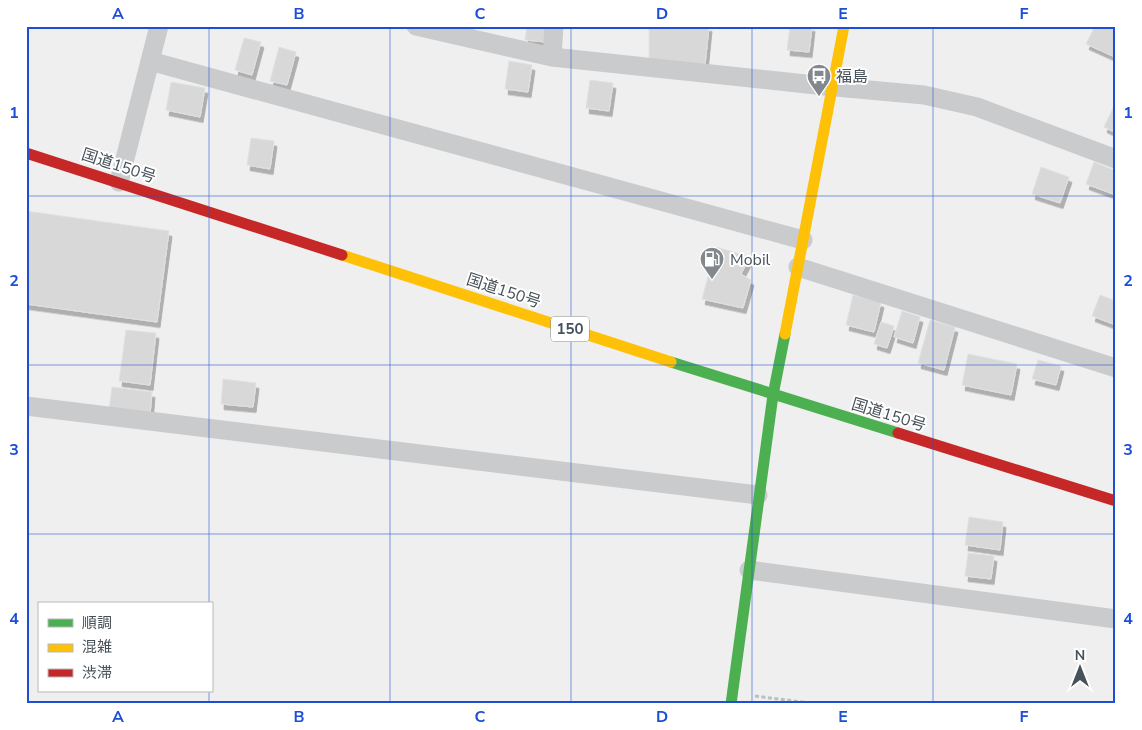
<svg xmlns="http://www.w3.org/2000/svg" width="1142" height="730" viewBox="0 0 1142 730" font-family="'Nunito Sans','Noto Sans JP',sans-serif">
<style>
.building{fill:#d8d8d9;stroke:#e0e1e2;filter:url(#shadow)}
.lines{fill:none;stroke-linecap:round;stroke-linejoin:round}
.path{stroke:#b7c2bf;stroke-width:3;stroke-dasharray:4 2.5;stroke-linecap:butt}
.street{stroke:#c9cbcd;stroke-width:19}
.fast{stroke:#4caf50;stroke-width:11}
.slow{stroke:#ffc107;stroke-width:11}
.jam{stroke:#c62828;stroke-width:11}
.grid{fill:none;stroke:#1d4ed8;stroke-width:1;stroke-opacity:0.55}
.labels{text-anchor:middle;stroke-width:4;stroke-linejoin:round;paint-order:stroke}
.shield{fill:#fff;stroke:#7e858b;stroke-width:1}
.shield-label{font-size:15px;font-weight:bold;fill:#475159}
.poi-label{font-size:16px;fill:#475159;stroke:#fff;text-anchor:start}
.street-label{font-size:16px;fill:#475159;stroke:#fff}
.neatline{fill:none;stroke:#1d4ed8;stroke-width:2}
.grid-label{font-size:16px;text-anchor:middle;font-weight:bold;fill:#1d4ed8}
</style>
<defs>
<filter id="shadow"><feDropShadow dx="3" dy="5.5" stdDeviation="0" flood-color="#0004"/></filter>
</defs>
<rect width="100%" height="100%" fill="#efefef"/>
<path class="building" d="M527,26H547L546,42L525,40Z
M649,26H709L705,65L649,59Z
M790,26H812L809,52L787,50Z
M1095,26H1105L1116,31L1115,57L1086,44Z
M244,38L261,42L252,75L235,70Z
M279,47L296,52L287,85L270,81Z
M509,61L532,65L528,92L505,89Z
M590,80L613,83L609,111L586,108Z
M171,82L205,88L200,117L166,110Z
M1114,106L1116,107V133L1104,127Z
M251,138L274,141L270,169L247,165Z
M1094,162L1116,171V195L1086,184Z
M1041,167L1069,177L1060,203L1032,194Z
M26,211L169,231L157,322L26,304Z
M716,247L750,257L741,274L751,280L743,308L702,299Z
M853,295L881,302L874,332L846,325Z
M1100,295L1116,301V325L1092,316Z
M902,311L920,317L913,343L894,337Z
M930,320L955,327L944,370L918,363Z
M881,322L894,326L887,348L874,344Z
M126,330L156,333L150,385L119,381Z
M968,354L1017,364L1011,395L962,385Z
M1038,360L1061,366L1056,385L1032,379Z
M223,379L256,383L253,407L221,404Z
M112,387L152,392L150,415L109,410Z
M969,517L1003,522L1000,550L965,545Z
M968,553L994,556L991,579L965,576Z"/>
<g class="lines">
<path class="path" d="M755,696L818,704"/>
<path class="street" d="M416,26L552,57L825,86L924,95L977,107L1116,159
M552,57L554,26
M150,61L803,240
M119,182L159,26
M798,267L1116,368
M26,406L758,495
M749,570L1116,619"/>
<path class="fast" d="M671,362L898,433
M731,704L773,395L785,334"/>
<path class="slow" d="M342,255L671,362
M785,334L844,26"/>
<path class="jam" d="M26,153L342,255
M898,433L1116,501"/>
</g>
<path class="grid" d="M209,26V604M390,26V704M571,26V704M752,26V704M933,26V704M26,196H1116M26,365H1116M26,534H1116M209,691V704"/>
<defs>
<symbol id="bus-pin" viewBox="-11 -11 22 30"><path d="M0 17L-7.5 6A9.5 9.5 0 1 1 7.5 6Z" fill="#82888e" stroke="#fff"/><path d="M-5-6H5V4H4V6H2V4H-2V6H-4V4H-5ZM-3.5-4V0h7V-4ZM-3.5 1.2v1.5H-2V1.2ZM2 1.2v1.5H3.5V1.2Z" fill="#fff"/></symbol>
<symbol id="fuel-pin" viewBox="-11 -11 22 30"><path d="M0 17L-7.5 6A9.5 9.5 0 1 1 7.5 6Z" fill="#82888e" stroke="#fff"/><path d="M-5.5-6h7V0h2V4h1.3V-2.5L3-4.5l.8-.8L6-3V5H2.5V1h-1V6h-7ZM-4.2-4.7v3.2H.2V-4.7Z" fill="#fff"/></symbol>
</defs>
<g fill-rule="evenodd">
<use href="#bus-pin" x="805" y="62" width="28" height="38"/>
<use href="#fuel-pin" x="698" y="245" width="28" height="38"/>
</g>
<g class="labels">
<rect class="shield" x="551" y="316.5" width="38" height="25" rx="4"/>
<g class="shield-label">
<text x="570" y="334">150</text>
</g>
<g class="poi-label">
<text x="836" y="82">福島</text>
<text x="730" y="265">Mobil</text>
</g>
<g class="street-label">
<text transform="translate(119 165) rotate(18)" y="6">国道150号</text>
<text transform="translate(504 290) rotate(18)" y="6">国道150号</text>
<text transform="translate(889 414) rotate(17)" y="6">国道150号</text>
</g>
</g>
<rect width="1142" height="730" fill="none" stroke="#ffffff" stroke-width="55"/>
<rect x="38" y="602" width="175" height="90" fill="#ffffff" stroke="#b5b9bd"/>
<rect x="48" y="619" width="25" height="8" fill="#4caf50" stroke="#b5b9bd"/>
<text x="82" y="628" font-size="15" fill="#475159">順調</text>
<rect x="48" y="644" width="25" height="8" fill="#ffc107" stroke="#b5b9bd"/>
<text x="82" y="652" font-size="15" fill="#475159">混雑</text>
<rect x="48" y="669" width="25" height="8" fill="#c62828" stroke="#b5b9bd"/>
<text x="82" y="678" font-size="15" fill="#475159">渋滞</text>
<g transform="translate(1080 668)" stroke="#ffffff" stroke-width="4" paint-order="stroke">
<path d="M0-4L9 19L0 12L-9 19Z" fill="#475159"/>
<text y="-8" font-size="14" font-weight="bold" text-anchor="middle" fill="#475159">N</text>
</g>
<rect x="28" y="28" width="1086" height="674" class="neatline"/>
<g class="grid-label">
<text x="118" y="19">A</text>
<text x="299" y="19">B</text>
<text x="480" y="19">C</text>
<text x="662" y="19">D</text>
<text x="843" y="19">E</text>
<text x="1024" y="19">F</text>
<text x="14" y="118">1</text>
<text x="1128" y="118">1</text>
<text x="14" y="286">2</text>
<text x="1128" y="286">2</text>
<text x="14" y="455">3</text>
<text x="1128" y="455">3</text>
<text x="14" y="624">4</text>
<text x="1128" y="624">4</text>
<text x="118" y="722">A</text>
<text x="299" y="722">B</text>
<text x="480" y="722">C</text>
<text x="662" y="722">D</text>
<text x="843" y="722">E</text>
<text x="1024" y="722">F</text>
</g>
</svg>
